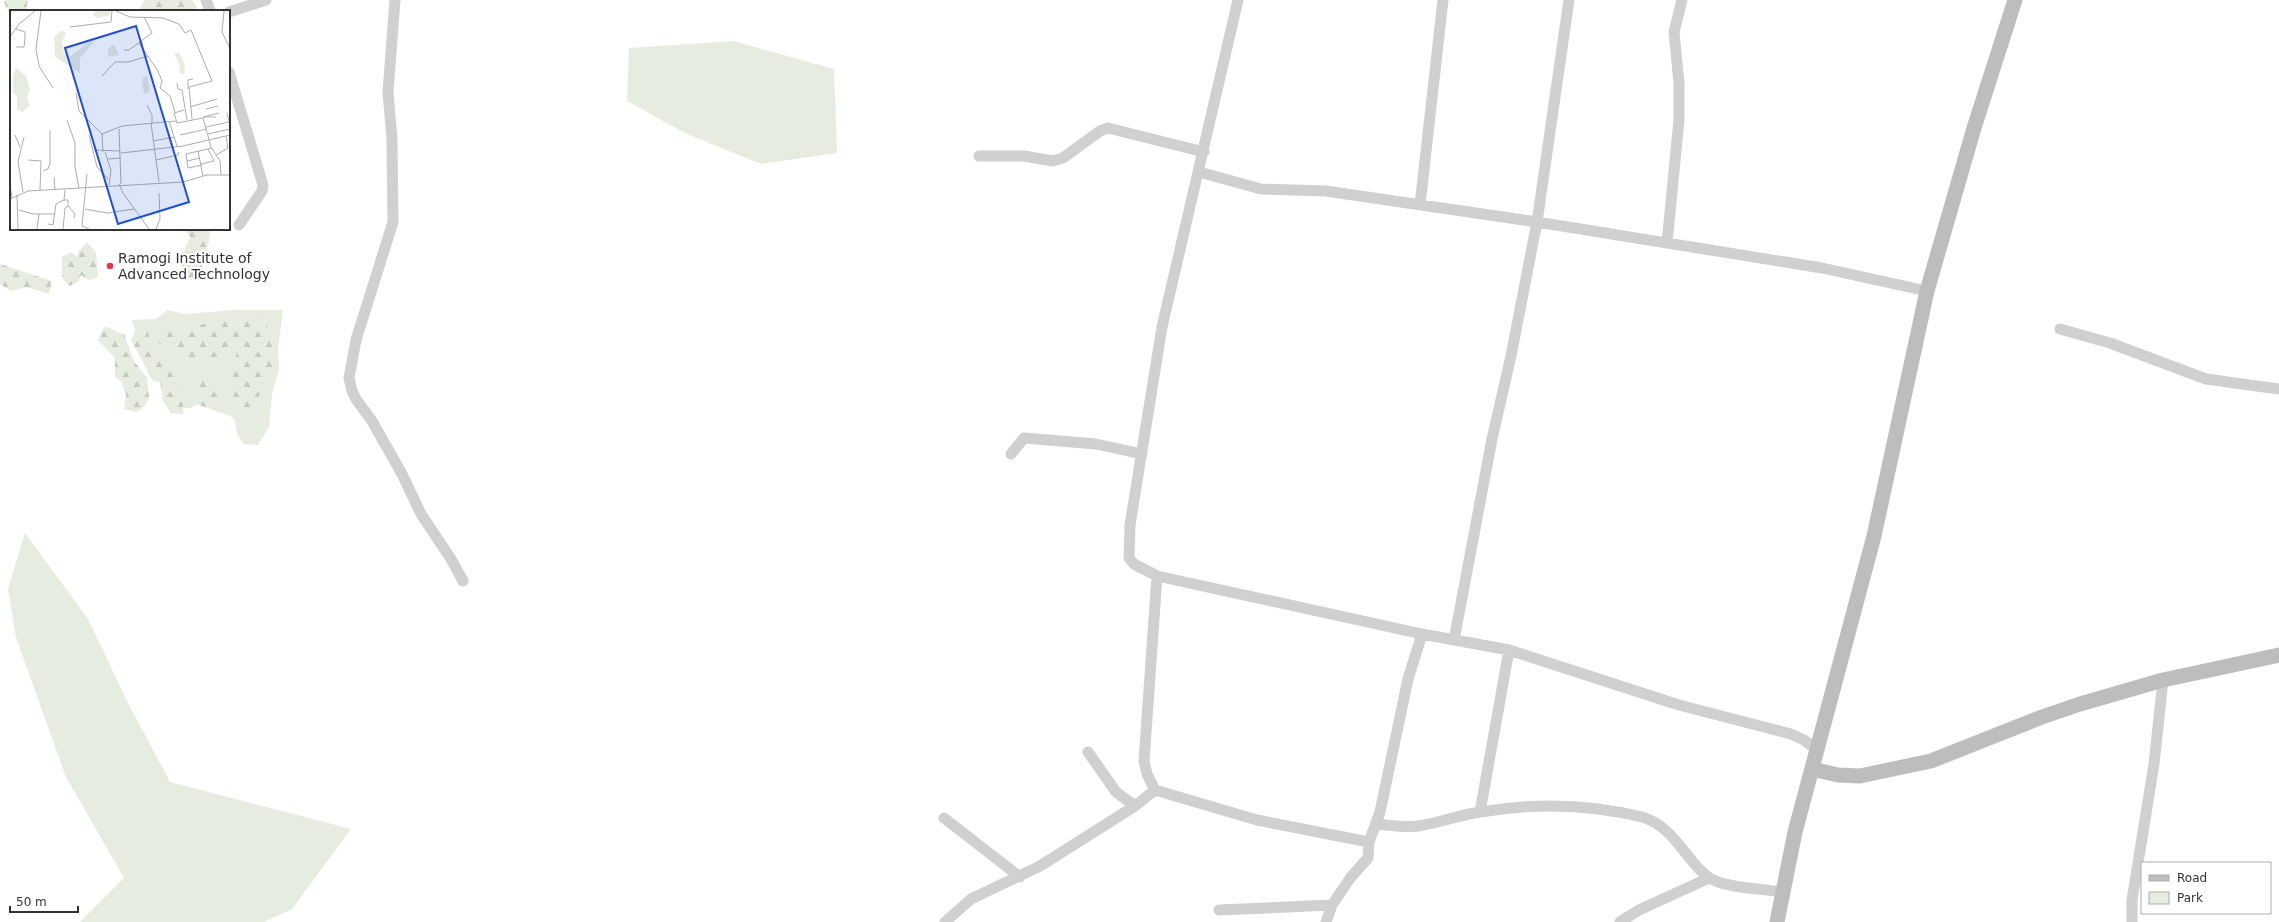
<svg xmlns="http://www.w3.org/2000/svg" width="2279" height="922" viewBox="0 0 2279 922" font-family="'DejaVu Sans',sans-serif">
<style>
.green{fill:#e6ecdf}
.forest{fill:url(#forest-firs)}
.lines{fill:none;stroke-linecap:round;stroke-linejoin:round}
.street{stroke:#d0d0d0;stroke-width:11}
.secondary{stroke:#bdbdbd;stroke-width:15}
.poi-dot{fill:#e63946;stroke:#fff;stroke-width:1.5}
.labels{text-anchor:middle;stroke-width:4;stroke-linejoin:round;paint-order:stroke}
.poi-label{font-size:14px;fill:#333;stroke:#fff;text-anchor:start}
.inset-road{fill:none;stroke:#adadad;stroke-width:1}
.view{fill:#1d4ed8;fill-opacity:0.15;stroke:#1d4ed8;stroke-width:2}
.inset-edge{fill:none;stroke:#333;stroke-width:2}
</style>
<defs>
<pattern id="forest-firs" width="22" height="20" patternUnits="userSpaceOnUse"><rect width="22" height="20" fill="#e6ecdf"/><path d="M5 1l3.5 6h-7zM16 11l3.5 6h-7z" fill="#c6cbc0"/></pattern>
</defs>
<rect width="100%" height="100%" fill="#fff"/>
<path class="green" d="M733,41L834,69L837,153L761,164L687,134L627,101L629,48Z
M168,310L185,314L234,310H283L278,349L279,370L272,394L269,427L258,445L244,444L237,434L235,420L229,415L218,412L215,403L207,400L190,408L175,409L139,344L132,320L156,319Z
M25,533L88,619L128,703L170,782L351,829L292,909L264,922H80L124,878L66,777L16,637L8,589Z"/>
<path class="forest" d="M5,0H28L26,11H11V17L4,2Z
M145,0H192L199,11H138Z
M185,229L196,231L210,229V236L198,281L186,277L179,256L184,252L190,237Z
M87,242L96,253L98,277L89,280L81,275L78,282L69,286L62,277V257L71,252L77,257L79,251Z
M0,264L52,281L49,294L26,287L11,291L0,284Z
M256,316L266,321C271,340 279,358 270,377C264,392 257,391 256,411H246L239,398L230,395L237,350C227,352 220,356 211,359C192,366 168,347 151,339L166,328L193,327L214,321L229,320L241,324Z
M104,327C112,327 116,333 124,334L134,361L147,378L149,398L145,406L137,412L124,409L126,395L121,381L115,377V358L98,340Z
M135,331H148C150,351 165,358 174,374C180,387 184,400 183,414L171,413L163,401L160,382L153,381L131,340Z
M196,379C211,380 223,383 226,399L218,412L194,403L197,394L194,387Z"/>
<g class="lines">
<path class="street" d="M206,0L210,11
M395,0L388,92L392,139L393,222L356,340L349,378L352,391L356,399L372,421L402,474L421,514L451,559L463,581
M1238,0L1162,327L1130,525L1129,558L1134,564L1157,576L1422,634L1509,650L1679,705L1791,734L1804,740L1816,749
M229,12L266,0
M229,72L263,185L262,191L239,225
M979,156H1024L1053,161L1063,158L1100,131L1108,128L1204,152
M1199,172L1261,189L1326,191L1537,222L1822,268L1927,291
M1420,205L1443,0
M1667,243L1679,120V83L1674,32L1682,0
M2060,329L2110,343L2206,379L2279,389
M1011,454L1024,438L1096,444L1142,454
M1157,576L1144,761L1147,774L1155,790L1257,820L1369,842
M1454,640L1492,439L1511,356L1537,222L1569,0
M1088,752L1116,792L1135,806
M1480,812L1509,650
M944,818L1020,877
M1376,824C1390,825 1405,828 1418,826C1439,823 1459,815 1480,812C1533,803 1590,804 1642,817C1674,826 1686,861 1708,877C1723,888 1764,889 1782,892
M1219,910L1332,905
M945,922L971,899L1040,866L1135,806L1155,790
M1326,922L1332,905L1351,877L1368,858L1369,842L1380,812L1408,679L1422,634
M1620,922L1639,910L1709,878
M2132,922V900L2154,764L2163,680"/>
<path class="secondary" d="M1812,769L1838,775L1860,776L1931,761L2042,717L2080,704L2163,680L2279,655
M1777,922L1795,832L1874,536L1927,291L1974,128L2015,0"/>
</g>
<circle class="poi-dot" cx="110" cy="266" r="4"/>
<g class="labels">
<g class="poi-label">
<text x="118" y="263">Ramogi Institute of<tspan x="118" dy="16">Advanced Technology</tspan></text>
</g>
</g>
<g transform="translate(10 10)">
<rect width="220" height="220" fill="#fff"/>
<path d="M85,1H101L100,5L87,8L83,5ZM51,21L56,22L52,32L54,43L61,46L77,33L85,31L70,48V63L45,47L44,27ZM104,34L109,45L98,47V39ZM169,42L175,56L174,64H170L169,52L164,44ZM6,58L16,66L20,79L17,87L20,96L12,102L7,99V87L3,82V65ZM137,66L140,82L134,84L132,72L133,67Z" fill="#e6ecdf"/>
<path class="inset-road" d="M31,1L26,39L29,56L43,78M106,1L120,7L153,8L169,14L175,23L181,20L202,71L179,77L182,109M214,1L212,22L220,39M60,17L101,12L102,1M6,19L15,22V28L14,37H6M0,27L9,14L25,1M129,33L148,61L152,71L150,78L160,86L165,102M114,40H119L142,23L134,7M92,66L105,52H118L138,46M167,73L168,79L172,80L177,110M178,79V70L183,69M66,83L69,101L92,124M137,95L142,105V113M180,97L207,89M196,99L208,96M174,100L164,103L167,113L193,108L201,137L210,151L211,165M217,103L220,115M206,107H193L209,103M57,110L65,133V157L69,178M159,111L167,136M141,113L149,172M196,117L219,112M109,119L111,174M92,124L112,116L166,111M92,124L93,142M198,124L220,119M5,125L10,137M79,125L87,157L98,169M170,125L197,119M143,131L164,127M84,140L110,141M188,141L193,166M95,142L101,160L99,175M111,143L173,136L220,125M206,145L218,138L216,126M98,149L111,148M18,150L31,151L30,180M146,150L168,145L169,142M177,151L190,148M191,154L204,151L198,139M192,155L178,158L176,144L202,138M33,161L38,159L40,153V120M77,164L72,216L79,219M44,167L45,180M109,174L113,183L139,219M0,175L2,188M13,182L8,152L14,127M7,185L8,219M0,189L18,181L173,172L197,165H220M58,196L65,204L64,208M75,199L97,203L124,199M9,200L23,204H45M38,214L43,215L46,194L54,190L55,180M27,219L29,204M53,219L55,198L58,196V190H54M146,219L150,209L149,183"/>
<path class="view" d="M126,16L179,192L108,214L55,38Z"/>
<rect width="220" height="220" class="inset-edge"/>
</g>
<rect x="2141" y="862" width="130" height="52" fill="#ffffff" stroke="#adadad"/>
<rect x="2149" y="875" width="20" height="6" fill="#bdbdbd" stroke="#adadad"/>
<text x="2177" y="882" font-size="12" fill="#333333">Road</text>
<rect x="2149" y="892" width="20" height="12" fill="#e6ecdf" stroke="#adadad"/>
<text x="2177" y="902" font-size="12" fill="#333333">Park</text>
<path d="M10 906v6h68v-6" fill="none" stroke="#333333" stroke-width="2"/>
<text x="16" y="906" font-size="12" fill="#333333" stroke="#ffffff" stroke-width="3" paint-order="stroke">50 m</text>
</svg>
